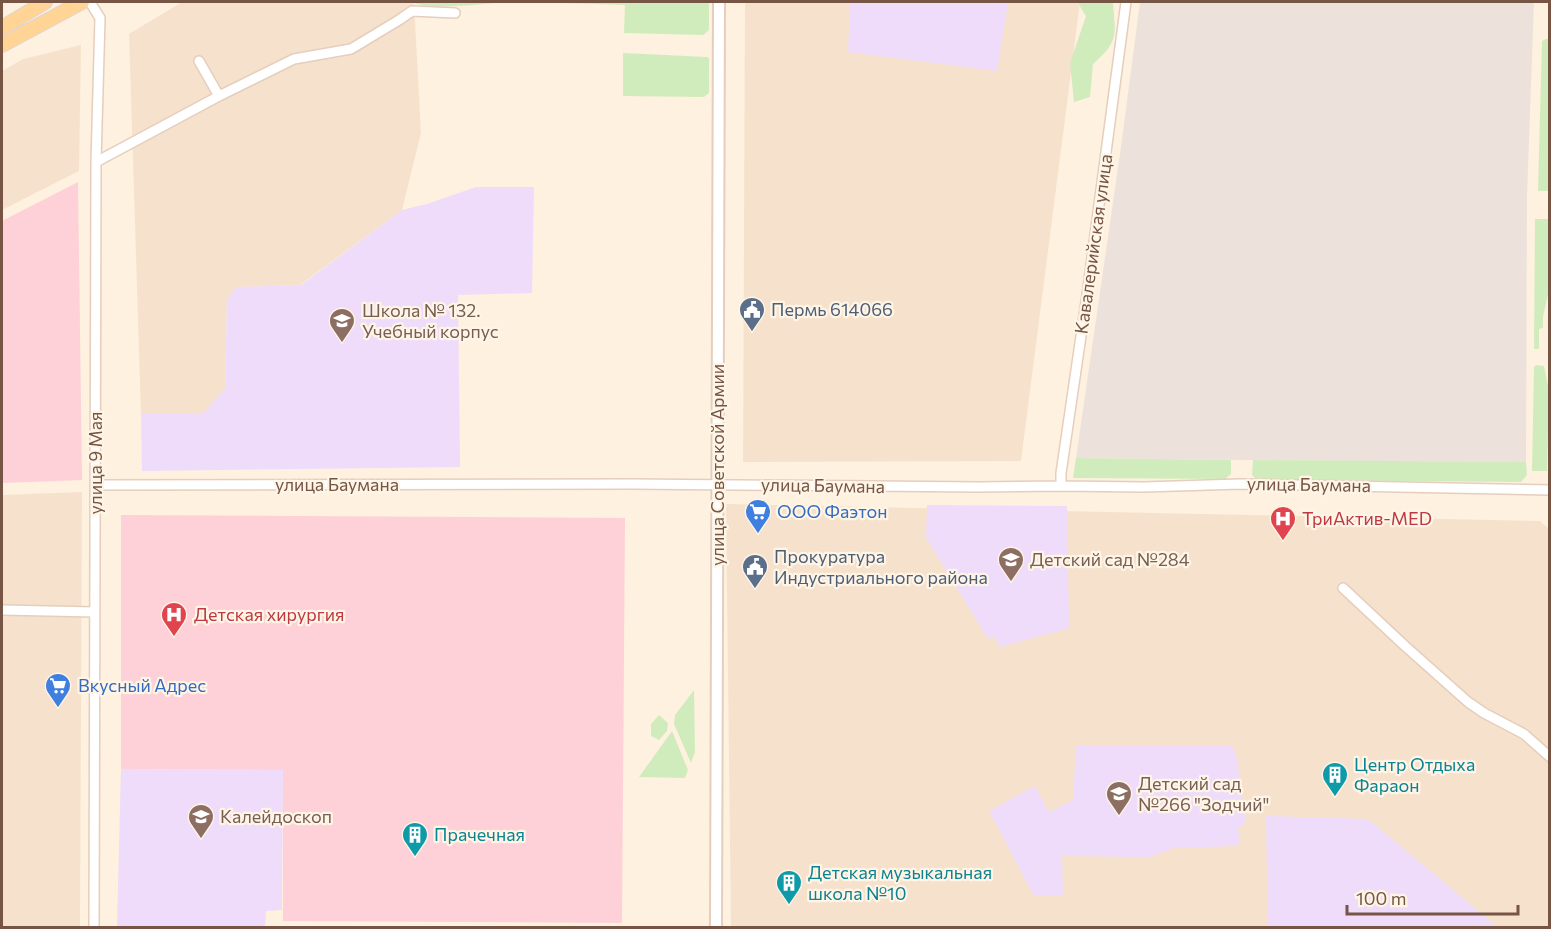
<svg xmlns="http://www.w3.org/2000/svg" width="1551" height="929" viewBox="0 0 1551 929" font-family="Commissioner,sans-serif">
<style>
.residential{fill:#f6e2cc}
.industrial{fill:#ece2db}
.education{fill:#eedcfa}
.medical{fill:#fdd1d7}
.green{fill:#d1ecbc}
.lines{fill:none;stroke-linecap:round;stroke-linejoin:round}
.minor-casing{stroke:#e5cebd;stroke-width:12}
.tertiary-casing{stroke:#e5cebd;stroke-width:14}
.primary-casing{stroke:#ded6d2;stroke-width:16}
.minor{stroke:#fff;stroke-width:9}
.tertiary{stroke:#fff;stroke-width:10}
.primary{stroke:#ffd495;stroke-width:14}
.labels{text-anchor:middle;stroke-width:4.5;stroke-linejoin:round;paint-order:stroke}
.street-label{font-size:18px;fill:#765544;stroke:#fff5e7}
.service-label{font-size:18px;fill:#4e5e75;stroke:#fff5e7;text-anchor:start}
.education-label{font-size:18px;fill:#785e54;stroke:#fff5e7;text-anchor:start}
.shop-label{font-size:18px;fill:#366cbe;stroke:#fff5e7;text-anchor:start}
.health-label{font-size:18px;fill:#be3a42;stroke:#fff5e7;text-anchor:start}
.culture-label{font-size:18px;fill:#0d838f;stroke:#fff5e7;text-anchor:start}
</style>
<rect width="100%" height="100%" fill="#fef1df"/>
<path class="residential" d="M182,2H414L421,133L402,210L300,285L236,287L227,300L225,389L202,414H141L129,34Z
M745,2H1080L1021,461L743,462Z
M81,45L79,171L2,210V71L23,59Z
M82,492L80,927H2V495Z
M726,504L1540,521L1550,530L1549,927H731Z"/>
<path class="industrial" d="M1140,2H1534L1527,196L1526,462L1242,460L1076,458L1120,154Z"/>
<path class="education" d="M850,2H1008L997,71L848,52Z
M476,187H534L532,293L458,295L460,467L142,471L141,414H202L225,389L227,300L236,287L301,285L402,210L427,204Z
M927,505L1067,506L1069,628L1000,647L994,636L988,639L926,538Z
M1232,745L1237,758L1246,823L1238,828L1240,841L1236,846L1174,848L1150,857L1062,856L1063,896H1034L989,811L1035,786L1049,812L1073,800L1076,746Z
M121,769L283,770L282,910L266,911L265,927L117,926Z
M1266,816L1368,819L1495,925V927H1268Z"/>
<path class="medical" d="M78,182L82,480L2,483V221Z
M121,515L625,518L622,923L283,921V770L121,769Z"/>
<path class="green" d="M414,2H512C487,3 436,11 414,3Z
M529,2H709V30L703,35L624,33L625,5Z
M1079,2H1113C1115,34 1120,41 1093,64L1090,97L1074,102L1070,63L1086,16L1079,5Z
M1546,39H1550L1549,191H1538L1542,41Z
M623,53L707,57L709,58V93L704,97L623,96Z
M1535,219H1548L1549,220L1550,285L1543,317V328L1539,329V349H1534Z
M1536,365L1544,366L1549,391L1547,471H1532L1534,367Z
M1076,458L1231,460V474L1225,479L1073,478Z
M1253,460L1526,462L1527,475L1521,482L1257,480L1252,475Z
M694,690L695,752L691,763L674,724L675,715Z
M659,715L668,723L667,731L659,740L651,736V724Z
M672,731L688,770L685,778L639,777Z"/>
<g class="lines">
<defs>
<path id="minor" d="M90,2L100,18L96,162L94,928
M199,61L219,96
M96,162L219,96L294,59L351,49L399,20L412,11L455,13
M96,485L633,484L980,487L1061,486L1144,487L1240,484L1550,490
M1061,486V473L1087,295L1126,2
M1343,588L1405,646L1468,702L1484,713L1524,734L1550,757
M2,610L95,612"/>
<path id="tertiary" d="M716,928L719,2"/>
<path id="primary" d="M2,28L45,2
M2,45L82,2"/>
</defs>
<use href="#minor" class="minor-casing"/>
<use href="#tertiary" class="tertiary-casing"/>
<use href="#primary" class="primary-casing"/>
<use href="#minor" class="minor"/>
<use href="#tertiary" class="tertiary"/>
<use href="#primary" class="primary"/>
</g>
<defs>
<symbol id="civic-pin" viewBox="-11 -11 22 30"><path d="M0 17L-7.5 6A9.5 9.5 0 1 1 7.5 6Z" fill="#5c6f8a" stroke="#fff5e7"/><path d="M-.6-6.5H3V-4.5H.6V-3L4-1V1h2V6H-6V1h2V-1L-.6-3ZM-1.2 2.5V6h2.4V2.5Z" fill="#fff"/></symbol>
<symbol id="school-pin" viewBox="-11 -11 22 30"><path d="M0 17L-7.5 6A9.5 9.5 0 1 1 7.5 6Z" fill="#8d6e63" stroke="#fff5e7"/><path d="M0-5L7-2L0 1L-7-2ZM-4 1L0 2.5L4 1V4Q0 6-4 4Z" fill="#fff"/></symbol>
<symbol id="supermarket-pin" viewBox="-11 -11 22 30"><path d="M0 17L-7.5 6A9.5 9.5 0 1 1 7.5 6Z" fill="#3f7fe0" stroke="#fff5e7"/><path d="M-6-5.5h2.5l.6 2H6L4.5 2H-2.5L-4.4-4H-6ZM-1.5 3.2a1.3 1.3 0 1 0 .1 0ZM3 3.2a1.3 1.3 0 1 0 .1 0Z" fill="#fff"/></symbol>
<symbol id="hospital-pin" viewBox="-11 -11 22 30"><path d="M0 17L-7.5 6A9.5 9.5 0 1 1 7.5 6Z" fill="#e0444e" stroke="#fff5e7"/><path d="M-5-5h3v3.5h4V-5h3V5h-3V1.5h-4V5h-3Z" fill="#fff"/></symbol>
<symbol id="building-pin" viewBox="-11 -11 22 30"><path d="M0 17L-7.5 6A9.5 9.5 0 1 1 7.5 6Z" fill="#0f9aa8" stroke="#fff5e7"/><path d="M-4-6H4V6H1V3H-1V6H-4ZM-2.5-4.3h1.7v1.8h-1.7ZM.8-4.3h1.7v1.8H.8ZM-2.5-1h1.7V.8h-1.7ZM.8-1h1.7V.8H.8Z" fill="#fff"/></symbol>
</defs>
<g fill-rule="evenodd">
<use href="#civic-pin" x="737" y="295" width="30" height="40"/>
<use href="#school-pin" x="327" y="306" width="30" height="40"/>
<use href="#supermarket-pin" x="743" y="497" width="30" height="40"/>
<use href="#hospital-pin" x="1268" y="504" width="30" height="40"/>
<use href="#school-pin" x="996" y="545" width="30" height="40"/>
<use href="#civic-pin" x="740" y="552" width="30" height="40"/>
<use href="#hospital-pin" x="159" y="600" width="30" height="40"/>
<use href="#supermarket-pin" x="43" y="671" width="30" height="40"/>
<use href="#building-pin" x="1320" y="760" width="30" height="40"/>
<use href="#school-pin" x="1104" y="779" width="30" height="40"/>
<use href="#school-pin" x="186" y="802" width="30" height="40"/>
<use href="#building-pin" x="400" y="820" width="30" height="40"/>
<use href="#building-pin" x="774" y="868" width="30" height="40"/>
</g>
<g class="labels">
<g class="street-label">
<text transform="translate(1094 244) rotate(-82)" y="6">Кавалерийская улица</text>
<text transform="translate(96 463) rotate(-90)" y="6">улица 9 Мая</text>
<text transform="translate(718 465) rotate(-90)" y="6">улица Советской Армии</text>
<text x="337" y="491">улица Баумана</text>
<text transform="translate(1309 485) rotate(1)" y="6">улица Баумана</text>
<text transform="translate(823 486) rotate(1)" y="6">улица Баумана</text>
</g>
<g class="service-label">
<text x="771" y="316">Пермь 614066</text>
<text x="774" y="563">Прокуратура<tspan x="774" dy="21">Индустриального района</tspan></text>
</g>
<g class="education-label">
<text x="362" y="317">Школа № 132.<tspan x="362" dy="21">Учебный корпус</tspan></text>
<text x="1030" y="566">Детский сад №284</text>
<text x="1138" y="790">Детский сад<tspan x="1138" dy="21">№266 "Зодчий"</tspan></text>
<text x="220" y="823">Калейдоскоп</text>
</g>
<g class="shop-label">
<text x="777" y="518">ООО Фаэтон</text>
<text x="78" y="692">Вкусный Адрес</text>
</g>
<g class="health-label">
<text x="1302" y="525">ТриАктив-MED</text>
<text x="194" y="621">Детская хирургия</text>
</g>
<g class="culture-label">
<text x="1354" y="771">Центр Отдыха<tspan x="1354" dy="21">Фараон</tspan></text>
<text x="434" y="841">Прачечная</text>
<text x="808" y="879">Детская музыкальная<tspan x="808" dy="21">школа №10</tspan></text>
</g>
</g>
<rect width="1551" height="929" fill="none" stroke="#765544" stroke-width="6"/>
<path d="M1347 905v9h171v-9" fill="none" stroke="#765544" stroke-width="3"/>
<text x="1356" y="905" font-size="18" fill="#765544" stroke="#fff5e7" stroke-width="4.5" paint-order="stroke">100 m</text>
</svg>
